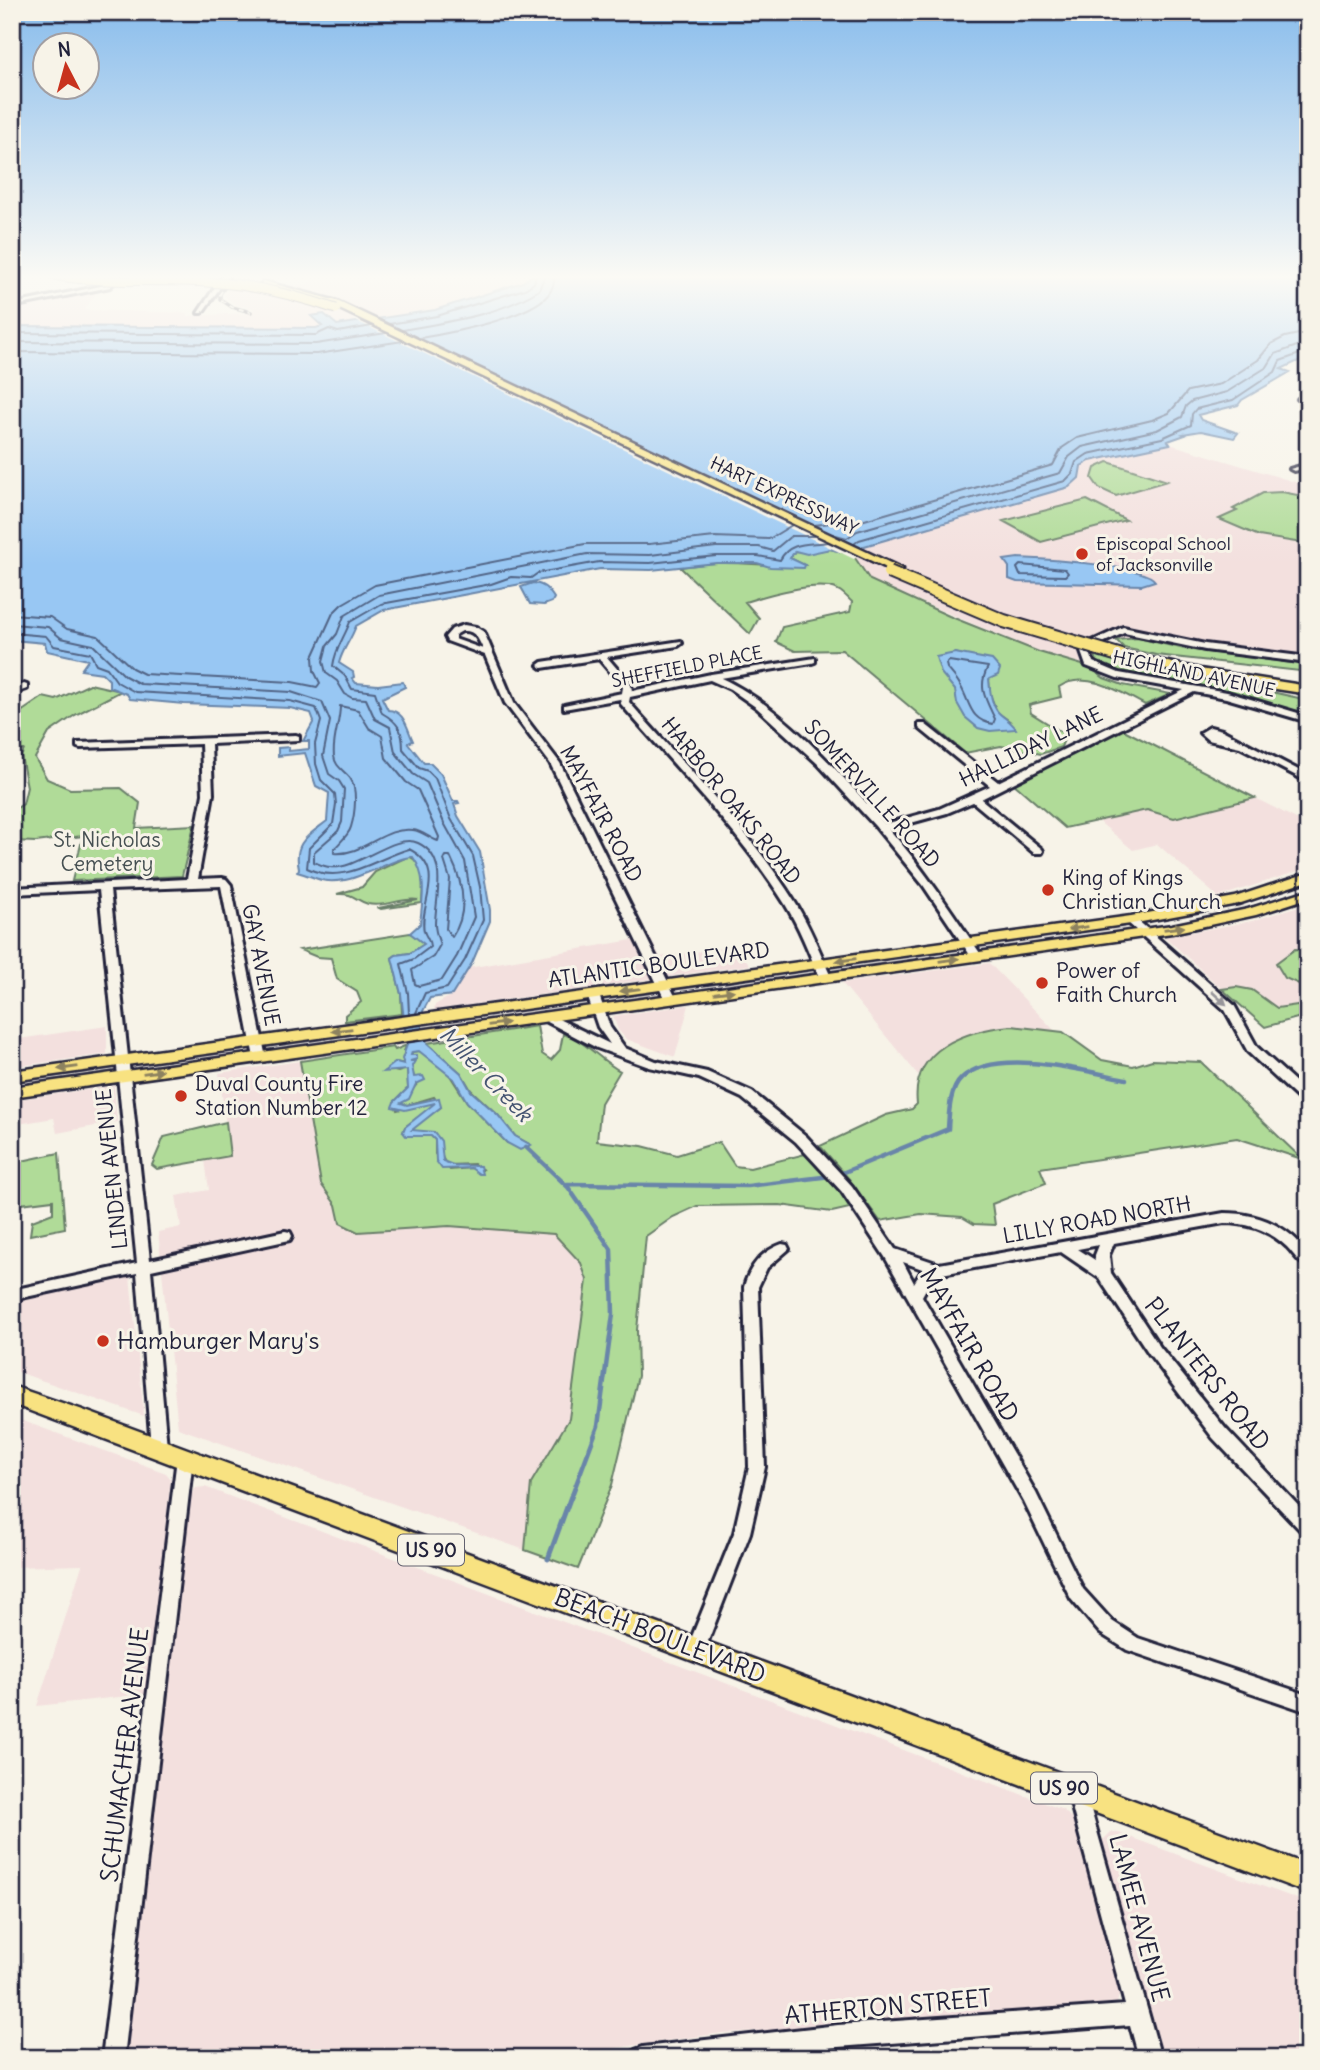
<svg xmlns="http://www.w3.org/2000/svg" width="1320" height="2070" viewBox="0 0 1320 2070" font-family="Delius,sans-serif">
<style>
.built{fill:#f3e0de}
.green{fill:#b0db98;stroke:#697e6a;stroke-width:2;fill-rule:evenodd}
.water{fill:#98c7f3;stroke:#6985a9;stroke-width:2}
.pier{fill:#f7f3e8}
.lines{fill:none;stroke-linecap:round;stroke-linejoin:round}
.shore{stroke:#516485;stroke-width:2}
.stream-far1{stroke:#6985a9;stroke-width:4.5}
.stream{stroke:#6985a9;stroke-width:5}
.minor-casing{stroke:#22223b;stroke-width:6}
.major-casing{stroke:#22223b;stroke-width:5}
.highway-casing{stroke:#22223b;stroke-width:5}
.minor{fill:#f7f3e8;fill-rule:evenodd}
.major{fill:#f8e281;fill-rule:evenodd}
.highway{fill:#f8e281;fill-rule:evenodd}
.rail-casing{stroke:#22223b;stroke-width:3.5}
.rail{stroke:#f7f3e8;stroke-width:2;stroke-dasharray:5;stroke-linecap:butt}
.highway-bridge-far1-casing{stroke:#22223b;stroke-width:11;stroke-linecap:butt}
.highway-bridge-casing{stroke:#22223b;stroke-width:16;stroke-linecap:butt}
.highway-bridge-far1{stroke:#f8e281;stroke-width:9}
.highway-bridge{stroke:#f8e281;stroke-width:12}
.oneway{fill:#8d825e}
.oneway2{fill:#97959a}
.poi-dot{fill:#c8321e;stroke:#f7f3e8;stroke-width:2.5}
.labels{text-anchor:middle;stroke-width:6;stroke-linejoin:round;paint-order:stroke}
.far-street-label{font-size:18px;fill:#22223b;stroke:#f7f3e8}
.far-poi-label{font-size:18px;fill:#22223b;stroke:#f7f3e8;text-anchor:start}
.shield{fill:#f7f3e8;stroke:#62616f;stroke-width:2}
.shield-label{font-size:19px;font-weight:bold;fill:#22223b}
.street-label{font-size:21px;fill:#22223b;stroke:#f7f3e8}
.park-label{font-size:21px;fill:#465052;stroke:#f7f3e8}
.poi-label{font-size:21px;fill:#22223b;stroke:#f7f3e8;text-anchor:start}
.water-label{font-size:23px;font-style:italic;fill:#455472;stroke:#f7f3e8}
.near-poi-label{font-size:24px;fill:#22223b;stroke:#f7f3e8;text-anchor:start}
.near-street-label{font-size:24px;fill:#22223b;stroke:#f7f3e8}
</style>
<rect width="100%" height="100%" fill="#f7f3e8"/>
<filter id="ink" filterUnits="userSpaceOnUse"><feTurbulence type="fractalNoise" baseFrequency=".0143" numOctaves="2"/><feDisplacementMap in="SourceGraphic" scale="14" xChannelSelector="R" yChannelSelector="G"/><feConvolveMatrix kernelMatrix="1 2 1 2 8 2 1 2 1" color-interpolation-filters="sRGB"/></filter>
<g filter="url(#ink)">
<path class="built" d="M318,275H533L523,282L435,310L336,325L324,314L312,317L323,327L316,328L12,326V306L99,290L84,310L188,313L187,316L249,313L255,309L235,305L224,296L230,285H306Z
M1170,444L1308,486V665L1185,649L1137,638L1116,640L1101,646L1094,658L1098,664L1089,667L1039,652L870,580L853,555L860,547L871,545L1090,461Z
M1255,798L1308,825V868L1218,897L1157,844L1133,850L1097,820L1147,810L1174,818Z
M1308,903V950L1295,949L1285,978L1308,988V1001L1304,1004L1277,1009L1252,990L1236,987L1222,989L1165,937L1252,921Z
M650,937L660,957L736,946L750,965L434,1010L435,1005L452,995L468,968Z
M989,963L1055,1031L1012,1026L932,1055L918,1075L842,983Z
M689,1005L675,1057L626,1039L618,1030L613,1016Z
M107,1026V1054L12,1067V1040Z
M300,1061L321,1184L358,1232L449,1226L525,1230L555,1234L581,1263L587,1280L569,1419L531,1483L525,1550L178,1428L158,1232L181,1227L176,1196L209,1190L205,1160L230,1155L219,1073Z
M114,1086L117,1122L57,1133L54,1118L12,1125V1100Z
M130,1276L144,1416L12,1370V1303Z
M12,1417L166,1473L171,1479L147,1694L37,1706L82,1565L12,1567Z
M205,1487L1063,1810L1076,1822L1122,1985L1117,2003L1109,2011L723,2033L544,2058H126L190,1495L196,1488Z
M1111,1832L1119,1833L1308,1903V2058H1160L1102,1848L1103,1840Z"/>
<path class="green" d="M1108,462L1167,481L1116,496L1099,488L1092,478L1095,468Z
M1282,492L1308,497V544L1259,536L1219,519L1237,511L1233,509L1263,493Z
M1087,500L1126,520L1041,542L1003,521Z
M830,549L853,555L870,580L949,616L1039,652L1089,667L1104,678L1123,685L1171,694L1145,705C1121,692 1084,669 1059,687L1061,697L1029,705L1031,713L1066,735L1061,747L1041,754L1001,746L965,753L842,650L795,651L776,642L782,627L850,612L852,602C845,595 839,588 829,587C806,584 767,595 745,602L759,618L750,634L680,567C692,566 705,563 718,563C747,562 774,567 804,565L790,558L795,551L809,552ZM955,653L967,656L989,679L990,694L997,712L1011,722L957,703Z
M1138,638L1185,649L1308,665V672L1156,655L1124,648L1116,640Z
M1094,653L1308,700V716L1249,698L1110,670L1098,664Z
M90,684L121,691L75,715L49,733L35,758L47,779L70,789L121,788L140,803L136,828L194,825L182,876L72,881L83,836L36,842L12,841V811L23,804L27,787L21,756L24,750H12V718L43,697L56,700Z
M1122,729L1255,798L1174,818L1147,810L1065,828L1013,783Z
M409,856C426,864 423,887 422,903L381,909L379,908L418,900C403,897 384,908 368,904C354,900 355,893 337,894L362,887L375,872Z
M410,933L425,944L410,953L396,955L392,958L401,994L402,1014L345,1021V1015L361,1002L357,992L337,979L331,958L317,957L300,950Z
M1295,949L1308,950V988L1285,978L1276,963Z
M1236,987L1252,990L1277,1008L1304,1004L1308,1001V1015L1265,1027L1222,989Z
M537,1026L542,1054L551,1060L560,1050L563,1034C585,1040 600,1060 620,1071L601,1103L597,1141L642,1146L677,1155L719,1142L735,1166L750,1168L805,1154L825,1172L854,1207L832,1212L780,1205L697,1206L673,1217L646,1236L637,1330L638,1376L612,1485L578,1569L525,1550L531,1483L569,1419L587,1280L581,1263L554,1234L449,1226L358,1232L340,1223L336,1205L321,1184L300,1061L393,1047L395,1050L407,1045L404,1051L405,1064L396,1062L389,1070L398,1072L407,1069L408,1088L394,1102L397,1110L434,1101L435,1104L405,1127L403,1132L431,1136L435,1140V1154L450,1170L471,1168L483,1170L474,1164L448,1165C437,1156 444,1145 434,1132H413L411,1129L441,1107L434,1097L407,1105L400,1103L419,1082L414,1077L410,1062L417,1059V1055L411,1056L412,1052L419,1051L426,1055L449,1074L467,1102L507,1143L531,1145L515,1136L498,1115L471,1090L461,1073L427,1043Z
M1012,1026L1063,1032L1102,1060L1133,1066L1152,1060L1201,1062L1302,1159L1237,1138L1040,1168L1046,1183L992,1204L995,1225L974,1224L962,1217L921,1214L880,1221L849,1179L820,1146L886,1115L912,1109L917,1104C911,1048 966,1030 1012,1026Z
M226,1122L230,1156L157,1169L152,1165L164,1137Z
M59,1153L65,1228L30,1235L32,1221L53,1213V1200L12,1205V1163Z"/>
<path class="water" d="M533,275H1308L1307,357L1281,369L1290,372L1242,400L1238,405L1198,415L1201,420L1238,433L1234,438L1201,431L1183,434L1185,435L1168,441L1170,444L1090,461L1081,466L1079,478L1069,487L861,547L853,555L830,549L807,554L795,551L790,558L805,565L804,568L770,567L757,563H716L651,570L600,569L384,610L356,626C350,642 343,648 339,663L353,672L354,677L352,678L356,683L378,685L403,682L405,687L382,698L388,710C404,710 407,728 413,741L408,743L424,763H430L441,774L453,801H458L459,803L454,804L458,816L480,852L490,910V921L472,963L452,995L430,998L423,1011L422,1027L427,1043L461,1073L471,1091L498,1115L515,1136L531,1145L520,1150L507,1143L467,1102L454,1079L419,1051L412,1052L411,1055H417V1059L410,1061H415L412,1066L414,1077L423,1076L425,1080L416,1084L409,1099L401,1103L407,1105L439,1098L441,1107L412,1130L434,1132L441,1141L443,1161L453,1165L480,1166L482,1174H479L471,1168L442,1169L436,1161L435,1140L431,1136H406L403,1132L405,1127L435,1103L405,1110L392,1107L394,1102L408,1088L407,1070L383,1072L396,1062L404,1064L402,1059L407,1045L401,994L392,958L396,955L410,953L424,944L410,933L420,924C422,901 428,878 413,857C402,855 364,877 345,880C320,884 317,877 297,872L299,869C293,842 308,836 327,821L329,793L316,786L305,753L278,756V748L289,747V751L309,749V741H303L314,721L311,713L290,708L184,704L130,699L127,694L109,687V680L102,673L81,670L88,660L47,651L45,643L12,640V326L316,328L322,326L311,316L324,314L337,325L435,310L523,282Z
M1018,558C1041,559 1146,565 1155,581L1142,585L1017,582L1009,579V567L1004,560Z
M533,583C544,584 548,589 554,598L552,602L544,605L530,604L521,587Z
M955,653L992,660L1000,669L998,675L989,679C990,690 991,705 999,713C1005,719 1011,721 1016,729L990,731L978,728L965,717L957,703L955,690L941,673L936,657Z"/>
<path class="pier" d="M368,316L863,550L861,554L854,559L352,319Z"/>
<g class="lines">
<path class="shore" d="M389,324L437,316L525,289L534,283L536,275
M403,330C447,322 500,315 539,290L545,275
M12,333L316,335L329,329L338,332L372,326
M420,338C451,333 528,318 548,295C553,289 554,283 555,275
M12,342L316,344L386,333
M12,352L317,354L403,341
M814,525L831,523L844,526L1053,465L1062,448L1077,438L1152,420L1169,413L1188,391L1221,384L1258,360L1271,344L1285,337L1308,332
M832,534L847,538L857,531L1060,473L1069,457L1082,447L1157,430L1182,417L1186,406L1192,401L1227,392L1267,367L1275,354L1308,342
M854,544L859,540L1065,481L1072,474L1076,462L1088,454L1162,438L1191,425L1192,414L1196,409L1233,400L1275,372L1280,361L1308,351
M1020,565L1065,569L1068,573L1065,576L1020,575L1017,568Z
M12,614L50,617L67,629L98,636L132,668L144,674L292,682L317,687L320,683L314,671L313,657L333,613L342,604L375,585L585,544H649L715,537L769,539L792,525
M12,624L48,627L61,638L93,645L125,676L140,684L291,692L322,702L330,721L323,756L329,774L339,781L344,789L342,822L338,831L314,852V862C319,864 325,867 330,867C357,871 394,832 418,843C450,858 435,899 435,924C435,932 438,938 440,945L433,957L412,970L415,984L419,986L442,980L457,956L474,917L465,861L444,823L427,783L413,774L395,752L390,727L375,719L366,699L352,698L345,694L337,681L326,673L323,661L327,646L337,634L344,616L379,595L587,554L650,555L716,547H759L773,551L791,536H814
M12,633L46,636L54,646L90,653L96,664L107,668L117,682L135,692L290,701L316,708L321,721L315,744L316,764L321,780L335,794L336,804L333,824L309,848L307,868C344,886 374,859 409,849C449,869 418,906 424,931C426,938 430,939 430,947L414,959L401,964L408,993L409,1014
M949,661L988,667C977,687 986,700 995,719L993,724C970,720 971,705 961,687C958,680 952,674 947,668L946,664Z
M340,706L358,710L369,728L382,736L386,758L406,782L418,790L439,837L438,841C429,838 422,831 413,830C384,826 363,856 334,853V849C339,843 349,835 351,827C355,814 358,789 350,778C344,770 335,767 334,756C332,739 340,723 340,706Z
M446,856H450C463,882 469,912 452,937L446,929L450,879L444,860Z
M416,1013L425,993L447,988L465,960L483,920L480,887L473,856L451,819L435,778L428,771L419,768L403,749C403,730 398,722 382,713L375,692L352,689L345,676L333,666C335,649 344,638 350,622L381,604L491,584L511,577L531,578L538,573L599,562L650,563L716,556H758L780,560C790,541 808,545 828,542"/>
<path class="stream-far1" d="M526,1147L568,1187L611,1249L613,1314L598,1426L571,1498
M842,1173L948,1129C949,1113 949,1090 962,1078C996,1047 1085,1071 1126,1079
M567,1184L748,1186L831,1176"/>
<path class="stream" d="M548,1559L571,1496"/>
<defs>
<path id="minor" d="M116,275H122L110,287L16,306L13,304L106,285Z
M223,275H229L202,313H198Z
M1308,392V397L1305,399L1308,401V406L1298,399Z
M1308,464V468L1294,471L1290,469Z
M464,625L476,627L484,632L514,703L560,763L677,1000L675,1003H667L665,1000L550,763L505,703L485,655L447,641L445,637L452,629ZM462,631C475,630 478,638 483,649L455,639V635Z
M1123,627L1205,644L1308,657V663L1205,650L1124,633L1094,647L1090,652L1093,662L1119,673L1227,692L1308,716V722L1226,698L1194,692L981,799L1042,849L1043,851L1042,853H1034L973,802L947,813L889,829C924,869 952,912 982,956L976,959L972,958L923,885L875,826L818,764L757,708L730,689L710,680L630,697L629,702C686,767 750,830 796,904C810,927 820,952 831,977L825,981L819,977C809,952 799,927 785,904C739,831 677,769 621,704L620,699L564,709V705L622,693L623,687L599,659L542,668L538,665L542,662L681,641L682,643L678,646L607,657L631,685L632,691L711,674L815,658V662L812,663L721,678C781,705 842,775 885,824L939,809L990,786L919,728V724H925L998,782L1184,690L1117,678L1086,666L1081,652L1088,643Z
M24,684L27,685V689L12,694V688Z
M1210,727L1222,730L1308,775V782L1240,747L1208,740L1200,733Z
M296,735L299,736V740L211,744L213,794L198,879L222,878L226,879L231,885L266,1058L264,1061H256L254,1058L221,886L110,890L150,1260L285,1231L290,1232L292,1236L290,1240L285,1241L151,1270L167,1447L165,1452L159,1453L153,1452L151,1447L137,1273L12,1300V1290L137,1263L99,890L12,894V888L187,879L203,794L201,744L80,748L77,747V743Z
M1131,917L1135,918L1234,1005L1257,1047L1308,1093V1104L1303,1103L1248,1052L1225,1010L1127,922L1125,920L1127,918Z
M593,991L599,995L610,1027L625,1048L656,1061L707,1072L752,1092L806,1136L852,1186L895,1249L939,1264L1224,1213C1258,1213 1286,1225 1308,1252V1267C1299,1264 1294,1254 1287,1247C1269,1230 1249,1223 1224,1223L1114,1243L1109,1255L1111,1273L1160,1347L1225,1428L1308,1516V1534L1302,1532L1213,1438L1150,1355L1099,1278L1061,1252L942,1274L931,1280L922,1296L1036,1493L1083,1589L1112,1621L1138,1638L1308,1695V1712L1127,1650L1100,1633L1071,1599L1024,1502L885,1257L842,1192L796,1142L742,1098L699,1078L649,1067L597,1048L538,1017L544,1013L548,1014L610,1044L598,1027L587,995ZM1099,1245L1095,1255V1260L1078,1249ZM903,1262L925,1270L921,1272L914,1283Z
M782,1244L787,1245L789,1249L767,1268L758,1287L765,1467L750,1533L705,1649L702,1655L696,1657L690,1655L687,1649L734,1533L749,1467L744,1287C749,1267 762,1251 782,1244Z
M185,1451L191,1453L193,1458L124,2058H102L177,1458L179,1453Z
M1077,1783L1084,1786L1086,1792L1161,2058H1139L1130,2025L838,2047L739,2058H632L635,2050L643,2047L838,2025L1125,2005L1068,1792L1070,1786Z"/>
<path id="major" d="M1308,873V881L1238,904L1131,924L12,1081V1071L1131,916L1235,897Z
M1308,890V898L1256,915L1172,933L12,1097V1087L1172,925L1248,909Z"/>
<path id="highway" d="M263,281L337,301L903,569L893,571L331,305L260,285Z
M1122,652L1200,669L1308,686V694L1200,677L1117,659V653Z
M12,1386L80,1409L1308,1865V1893L12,1404Z"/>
</defs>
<use href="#minor" class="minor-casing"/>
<use href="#major" class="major-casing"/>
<use href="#highway" class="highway-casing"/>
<use href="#minor" class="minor"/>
<use href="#major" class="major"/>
<use href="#highway" class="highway"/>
<defs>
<path id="rail" d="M234,275L220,294V299L232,307L251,312"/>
</defs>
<use href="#rail" class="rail-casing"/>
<use href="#rail" class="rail"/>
<defs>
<path id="highway-bridge-far1" d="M52,275C108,284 164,278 220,283C260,286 298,296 336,309"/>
<path id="highway-bridge" d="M889,572L1004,621L1122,656"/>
</defs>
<use href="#highway-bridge-far1" class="highway-bridge-far1-casing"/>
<use href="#highway-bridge" class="highway-bridge-casing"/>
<use href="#highway-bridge-far1" class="highway-bridge-far1"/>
<use href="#highway-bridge" class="highway-bridge"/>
</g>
<defs><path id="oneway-solid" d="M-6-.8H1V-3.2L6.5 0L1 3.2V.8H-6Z" transform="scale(1.75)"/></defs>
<g class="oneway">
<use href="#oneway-solid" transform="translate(1078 928) rotate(172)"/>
<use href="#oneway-solid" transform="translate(1174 928) rotate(-8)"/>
<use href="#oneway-solid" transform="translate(846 960) rotate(172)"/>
<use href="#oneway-solid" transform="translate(949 960) rotate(-8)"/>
<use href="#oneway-solid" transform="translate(630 990) rotate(172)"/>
<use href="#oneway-solid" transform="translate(724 992) rotate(-8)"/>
<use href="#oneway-solid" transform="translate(498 1024) rotate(-8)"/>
<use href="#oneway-solid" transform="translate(342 1030) rotate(172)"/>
<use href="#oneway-solid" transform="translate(68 1068) rotate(172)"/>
<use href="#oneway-solid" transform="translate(153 1072) rotate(-8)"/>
</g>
<use class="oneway2" href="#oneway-solid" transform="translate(1219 998) rotate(42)"/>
</g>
<linearGradient id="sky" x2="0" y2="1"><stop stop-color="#88bcec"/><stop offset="0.49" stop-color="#fbfaf5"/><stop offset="1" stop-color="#fbfaf5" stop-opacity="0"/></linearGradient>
<rect width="1320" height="565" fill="url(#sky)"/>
<g class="poi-dot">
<circle cx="1082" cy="554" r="7"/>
<circle cx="1048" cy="890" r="7"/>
<circle cx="1042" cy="983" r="7"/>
<circle cx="181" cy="1096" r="7"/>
<circle cx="103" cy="1341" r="7"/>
</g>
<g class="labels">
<g class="far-street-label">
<text transform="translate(784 496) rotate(25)" y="6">HART EXPRESSWAY</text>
<text transform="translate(687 667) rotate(-11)" y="6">SHEFFIELD PLACE</text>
<text transform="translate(1194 674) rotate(12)" y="6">HIGHLAND AVENUE</text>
</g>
<g class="far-poi-label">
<text x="1096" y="550">Episcopal School<tspan x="1096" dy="21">of Jacksonville</tspan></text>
</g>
<g class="shield">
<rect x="398" y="1534.5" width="66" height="31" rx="5"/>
<rect x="1031" y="1772.5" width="66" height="31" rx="5"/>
</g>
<g class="shield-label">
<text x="431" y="1557">US 90</text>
<text x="1064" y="1795">US 90</text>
</g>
<g class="street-label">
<text transform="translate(1031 747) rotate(-26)" y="7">HALLIDAY LANE</text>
<text transform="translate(872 794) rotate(48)" y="7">SOMERVILLE ROAD</text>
<text transform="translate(731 801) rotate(51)" y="7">HARBOR OAKS ROAD</text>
<text transform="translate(601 814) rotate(62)" y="7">MAYFAIR ROAD</text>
<text transform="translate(261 965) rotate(79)" y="7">GAY AVENUE</text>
<text transform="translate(659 965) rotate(-8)" y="7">ATLANTIC BOULEVARD</text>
<text transform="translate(112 1169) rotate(-96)" y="7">LINDEN AVENUE</text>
<text transform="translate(1097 1220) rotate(-10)" y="7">LILLY ROAD NORTH</text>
</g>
<g class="park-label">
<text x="107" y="847">St. Nicholas<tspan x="107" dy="24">Cemetery</tspan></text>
</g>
<g class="poi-label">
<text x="1062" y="885">King of Kings<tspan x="1062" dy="24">Christian Church</tspan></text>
<text x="1056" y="978">Power of<tspan x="1056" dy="24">Faith Church</tspan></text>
<text x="195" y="1091">Duval County Fire<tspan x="195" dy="24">Station Number 12</tspan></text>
</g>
<g class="water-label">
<text transform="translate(486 1074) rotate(46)" y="8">Miller Creek</text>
</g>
<g class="near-poi-label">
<text x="117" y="1349">Hamburger Mary's</text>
</g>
<g class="near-street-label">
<text transform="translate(969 1345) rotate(60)" y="8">MAYFAIR ROAD</text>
<text transform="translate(1207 1374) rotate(52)" y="8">PLANTERS ROAD</text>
<text transform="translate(660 1636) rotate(21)" y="8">BEACH BOULEVARD</text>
<text transform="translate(125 1755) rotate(-83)" y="8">SCHUMACHER AVENUE</text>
<text transform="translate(1139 1918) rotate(75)" y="8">LAMEE AVENUE</text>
<text transform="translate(888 2007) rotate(-5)" y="8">ATHERTON STREET</text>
</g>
</g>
<rect width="1320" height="2070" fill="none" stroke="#f7f3e8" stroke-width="42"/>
<rect x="21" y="21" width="1278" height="2028" fill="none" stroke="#22223b" stroke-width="2.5" filter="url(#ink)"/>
<g transform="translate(66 66) rotate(354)"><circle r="33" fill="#f7f3e8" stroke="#a29fa3" stroke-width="2"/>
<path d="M0-5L12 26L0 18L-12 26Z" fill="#c8321e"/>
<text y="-10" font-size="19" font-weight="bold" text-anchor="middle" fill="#22223b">N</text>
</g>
</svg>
